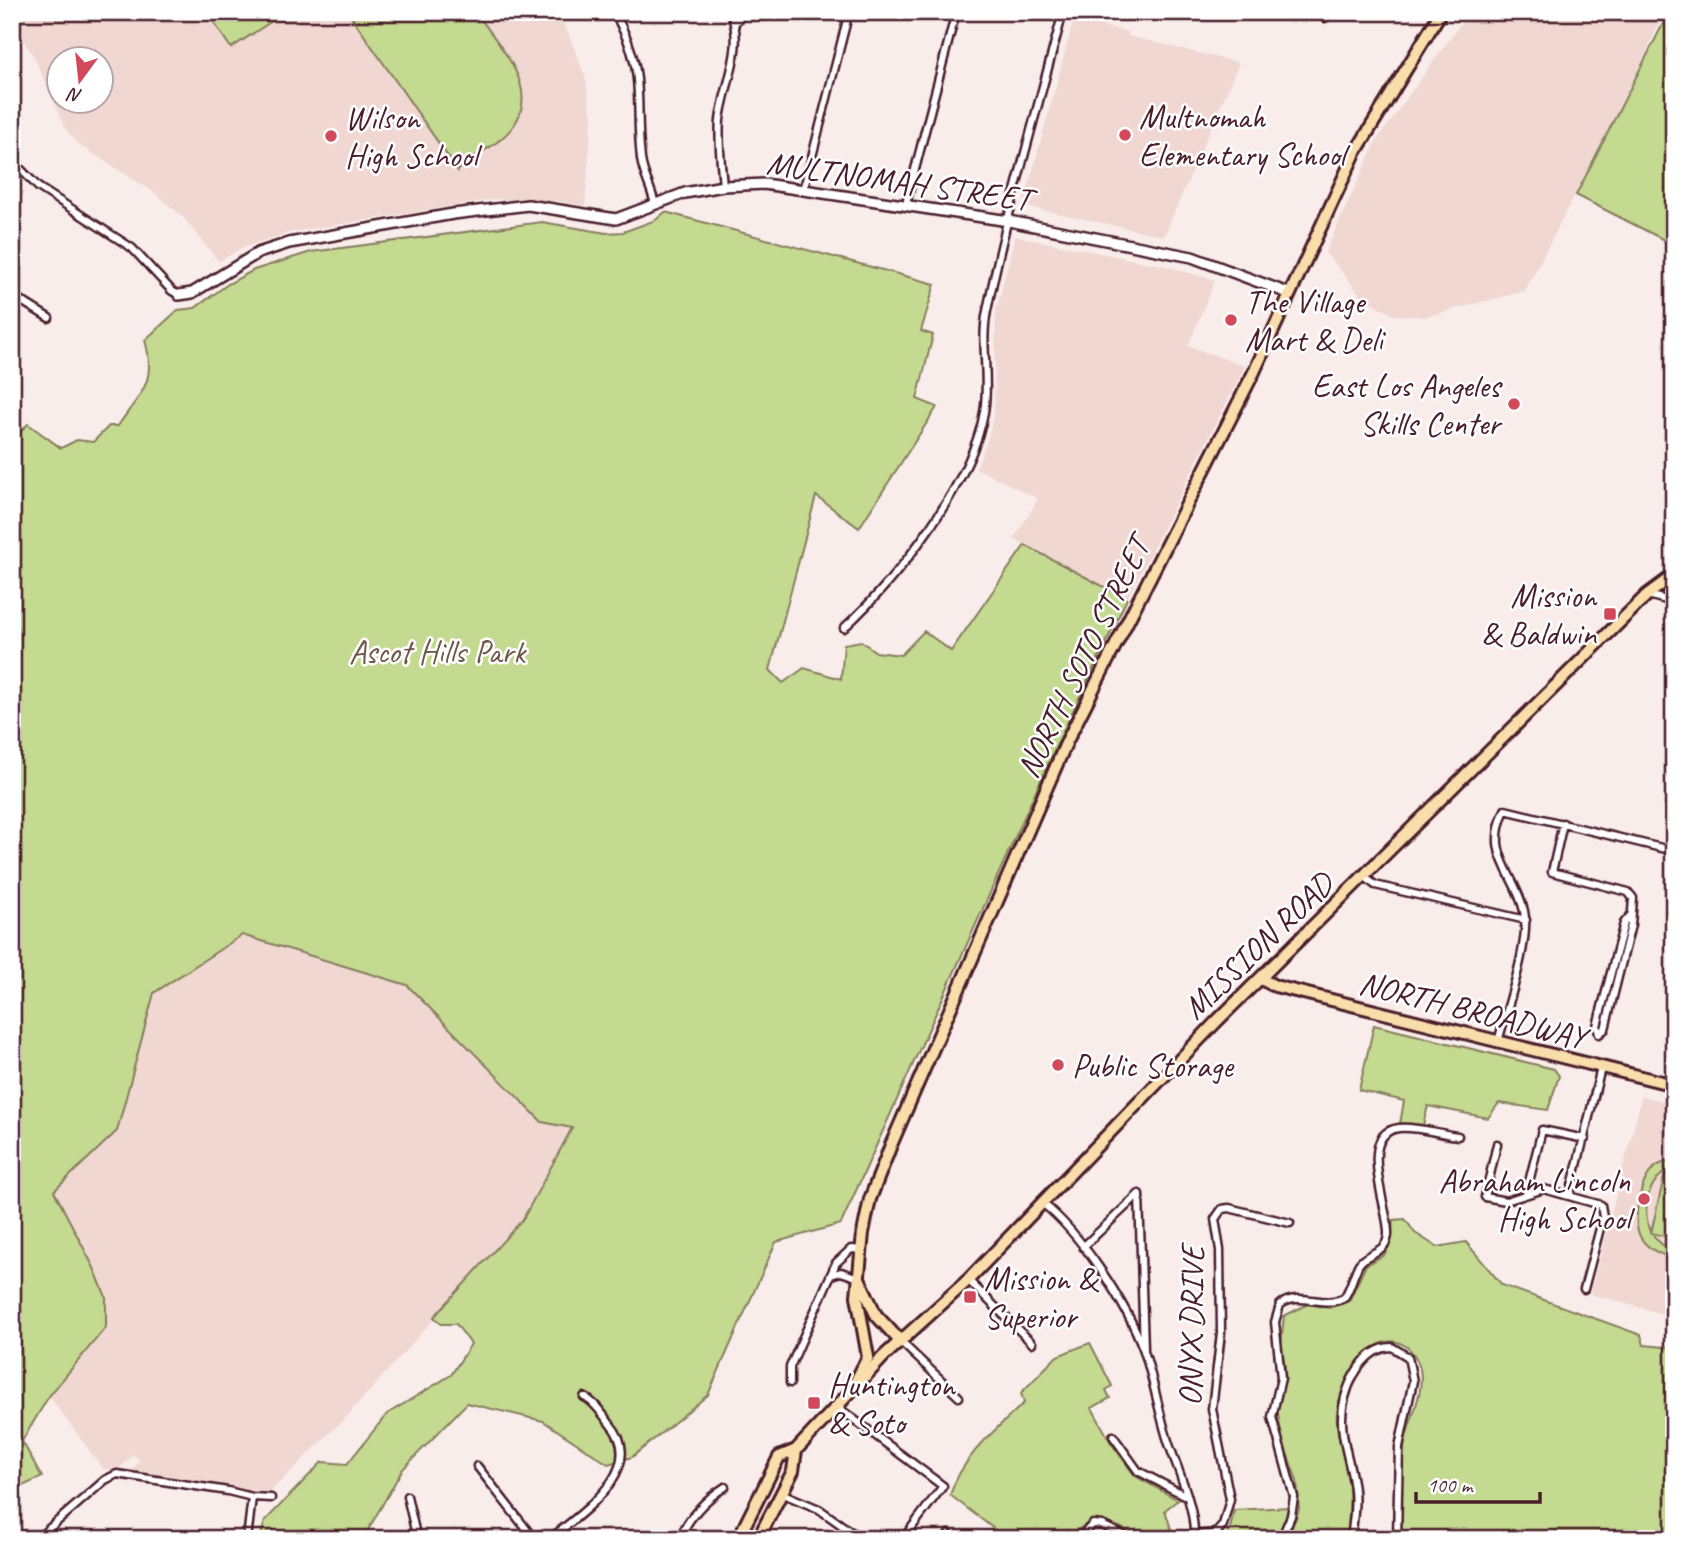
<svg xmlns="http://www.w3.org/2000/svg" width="1686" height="1551" viewBox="0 0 1686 1551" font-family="Caveat,sans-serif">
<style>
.built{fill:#f0d7d1;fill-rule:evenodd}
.green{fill:#c4da90;stroke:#877c5e;stroke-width:2}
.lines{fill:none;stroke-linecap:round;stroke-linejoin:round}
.street-casing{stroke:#4a1f2b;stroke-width:11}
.secondary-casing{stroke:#4a1f2b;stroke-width:14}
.primary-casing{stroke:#4a1f2b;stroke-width:16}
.street{stroke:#fff;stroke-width:6}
.secondary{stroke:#fff;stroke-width:9}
.primary{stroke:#f9deab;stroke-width:10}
.poi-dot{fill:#d1495b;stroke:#fff;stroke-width:2.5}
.labels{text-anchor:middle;stroke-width:5;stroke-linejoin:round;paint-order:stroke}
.poi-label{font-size:33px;fill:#4a1f2b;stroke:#fff;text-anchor:start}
.street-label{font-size:33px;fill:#4a1f2b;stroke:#fff}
.park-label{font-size:33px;fill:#6f5749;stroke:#fff}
</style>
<rect width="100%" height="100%" fill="#f8edea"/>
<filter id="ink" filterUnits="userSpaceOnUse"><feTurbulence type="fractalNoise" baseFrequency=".0143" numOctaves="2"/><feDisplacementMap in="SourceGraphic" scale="14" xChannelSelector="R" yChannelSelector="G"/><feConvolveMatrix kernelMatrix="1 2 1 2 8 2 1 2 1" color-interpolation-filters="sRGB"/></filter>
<g filter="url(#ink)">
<path class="built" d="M12,12H555L566,28L585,76L592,117L585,206L557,201L495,199L292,232L241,248L219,262L184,218L155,193L79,145L65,128L34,57L12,23ZM60,60H102V102H60Z
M1469,12H1664L1632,84L1525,291L1424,317L1394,315L1363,298L1325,252L1377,140Z
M1074,19L1128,32V36L1239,63L1164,236L1023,206Z
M1015,236L1165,266L1215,280L1188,346L1245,366L1127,599L1014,539L1038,499L976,468L988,439L994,411L996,311Z
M243,935L407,985L542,1122L572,1128L523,1219L348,1415L267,1495L131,1472L140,1460L133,1455L119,1469H103L49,1396L106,1327L94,1268L54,1191L117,1131L154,993Z
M1642,1096L1674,1104V1317L1590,1294Z"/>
<path class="green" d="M207,12H271L275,19L231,48Z
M348,12H476C502,51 551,97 501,139C487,151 469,157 458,171Z
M1669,12H1674V245L1576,195Z
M665,212L935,284L921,331L933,335L917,399L937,407L859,528L816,496L770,670L783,683L804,668L841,679L844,644L861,641L876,652L901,655L924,631L951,651L1025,545L1127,599L1057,744L841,1224L776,1242L708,1395L632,1457L608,1464L543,1421L467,1403L402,1470L363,1539H260L265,1521L322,1462L347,1464L387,1414L451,1375L471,1344L456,1324H441L434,1317L523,1219L572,1128L542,1122L407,985L242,935L154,993L117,1131L54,1191L94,1268L106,1297V1327L49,1396L22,1441L42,1477L12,1491V440L28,424L61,448L77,440L93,442L109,426H118C141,391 157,384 145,340L178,310L195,308L228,284L254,270L311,252L542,222L606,233L623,232L656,220Z
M1374,1025L1554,1069L1559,1076L1548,1110L1499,1103L1488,1118L1428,1106L1423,1125L1400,1124L1404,1101L1359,1090Z
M1674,1160V1168C1638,1179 1636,1240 1674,1250V1258C1661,1255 1648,1250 1641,1238C1631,1222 1640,1182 1653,1169C1659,1163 1666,1162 1674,1160Z
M1665,1173L1674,1175V1238L1651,1233Z
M1405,1219L1415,1233L1437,1247L1466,1242L1502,1285L1641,1335L1644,1345L1674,1348V1539H1401C1402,1507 1400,1473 1405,1442C1409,1420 1425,1393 1420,1369C1418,1361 1413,1352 1407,1347C1375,1322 1340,1384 1337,1412C1335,1435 1345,1458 1348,1480C1351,1499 1349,1520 1347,1539H1288L1299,1509L1297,1481L1282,1439L1277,1408L1285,1367L1281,1345L1284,1316L1308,1304L1329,1308L1349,1301L1366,1265L1384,1255L1391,1243L1393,1220Z
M1090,1343L1112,1386L1106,1390L1110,1398L1092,1408L1111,1443L1135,1476L1178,1500L1165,1510L1172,1532L1189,1531L1188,1539H1136L1120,1527L1094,1520L1075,1531L1074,1539H1007L950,1495C963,1455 994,1431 1024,1403L1021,1393L1057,1356Z
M1289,1507L1277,1539H1223L1230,1529L1234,1510Z"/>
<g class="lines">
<defs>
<path id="street" d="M614,12C648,73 634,97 641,159C643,175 652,189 655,205
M1315,12L1325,18
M735,23L744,12
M12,160L38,187L132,248L172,291L179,295
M723,186C721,163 718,142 720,120C724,85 746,46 730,12
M804,188L849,12
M906,204L956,12
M12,295L49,318
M1647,595L1674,602
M844,628C897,579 972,484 984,412C990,379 980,344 987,311C1007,211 1037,111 1063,12
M1563,823L1552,872L1628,892L1633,898L1631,925L1605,1029L1599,1034
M1365,877L1375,885L1526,920
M1599,1034L1597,1026L1624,923L1630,916
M1498,1042C1506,1010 1531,941 1524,911C1515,872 1484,855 1505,810L1674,851
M1497,1144L1485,1197L1506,1201L1544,1189L1601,1205L1603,1217L1584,1289
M1526,1194L1542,1130L1585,1139
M1570,1194L1601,1068
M1041,1202C1080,1232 1127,1304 1144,1351C1154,1381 1159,1414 1169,1444C1179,1473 1195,1507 1194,1537
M1083,1247L1139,1194L1144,1349
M831,1275L841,1272L859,1278
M968,1280L1032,1343
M901,1342L959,1397
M790,1383V1367L836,1263L851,1249L862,1250
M836,1406L943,1486L903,1539
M1113,1436L1138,1471L1186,1496
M477,1466L534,1539
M781,1493L819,1509L861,1539
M407,1496L417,1539
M1195,1535L1216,1533L1223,1525L1230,1499L1212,1409L1221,1333L1220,1250L1215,1219L1222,1209L1229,1208L1290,1223
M37,1539L105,1480L117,1474L228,1491L252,1497
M247,1539L252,1497L271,1498
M550,1539C581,1513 649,1469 610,1424C603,1415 594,1401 584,1397
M680,1539C687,1518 707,1498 725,1487
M946,1539L949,1534
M1078,1539L1093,1524L1102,1525L1131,1539
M1281,1539L1291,1516L1294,1497L1272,1417L1281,1378L1275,1322L1280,1305C1298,1290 1324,1309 1344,1298C1351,1288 1353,1275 1359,1264C1368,1251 1386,1254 1388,1235C1390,1211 1355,1133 1399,1128C1416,1126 1440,1134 1458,1136
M1351,1539C1353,1523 1356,1506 1354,1490C1352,1467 1342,1444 1342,1421C1341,1393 1360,1348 1392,1347L1408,1357L1413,1381L1399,1447L1397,1539"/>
<path id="secondary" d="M179,295L192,293L258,253L289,243L453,214L528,205L616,219L685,193L723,186L764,184L1009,221L1192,257L1288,293"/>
<path id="primary" d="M1261,979L1275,986L1674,1085
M859,1278L876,1315L901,1342
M852,1389L868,1357L857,1296L863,1233L870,1199L891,1145L1067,741L1254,372L1355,153L1441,12
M738,1539L779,1457L796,1450L884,1356L968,1280L1216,1022L1647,595L1674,575
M758,1539L793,1471L796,1450"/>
</defs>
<use href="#street" class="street-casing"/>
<use href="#secondary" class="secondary-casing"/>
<use href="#primary" class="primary-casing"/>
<use href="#street" class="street"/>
<use href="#secondary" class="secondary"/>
<use href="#primary" class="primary"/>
</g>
</g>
<g class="poi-dot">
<circle cx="1125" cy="135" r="7"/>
<circle cx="331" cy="136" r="7"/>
<circle cx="1231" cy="320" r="7"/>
<circle cx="1514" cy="404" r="7"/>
<rect x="1603" y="607" width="14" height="14" rx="3.5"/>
<circle cx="1058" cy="1065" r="7"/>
<circle cx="1644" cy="1199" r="7"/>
<rect x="963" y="1290" width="14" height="14" rx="3.5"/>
<rect x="807" y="1396" width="14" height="14" rx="3.5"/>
</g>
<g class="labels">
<g class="poi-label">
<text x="1139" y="128">Multnomah<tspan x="1139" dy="38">Elementary School</tspan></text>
<text x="345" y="129">Wilson<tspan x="345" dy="38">High School</tspan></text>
<text x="1245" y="313">The Village<tspan x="1245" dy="38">Mart &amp; Deli</tspan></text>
<text x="1500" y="397" text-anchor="end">East Los Angeles<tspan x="1500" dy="38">Skills Center</tspan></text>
<text x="1596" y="607" text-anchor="end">Mission<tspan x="1596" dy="38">&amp; Baldwin</tspan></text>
<text x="1072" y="1077">Public Storage</text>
<text x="1630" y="1192" text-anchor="end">Abraham Lincoln<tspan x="1630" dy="38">High School</tspan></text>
<text x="984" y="1290">Mission &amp;<tspan x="984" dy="38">Superior</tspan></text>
<text x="828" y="1396">Huntington<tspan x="828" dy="38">&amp; Soto</tspan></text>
</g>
<g class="street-label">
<text transform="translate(899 180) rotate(8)" y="12">MULTNOMAH STREET</text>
<text transform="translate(1082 657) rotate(-64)" y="12">NORTH SOTO STREET</text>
<text transform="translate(1257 945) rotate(-44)" y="12">MISSION ROAD</text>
<text transform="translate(1473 1009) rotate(14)" y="12">NORTH BROADWAY</text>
<text transform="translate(1190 1326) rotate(-89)" y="12">ONYX DRIVE</text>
</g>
<g class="park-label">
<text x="437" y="663">Ascot Hills Park</text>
</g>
</g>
<rect width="1686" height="1551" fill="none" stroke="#fff" stroke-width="42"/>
<rect x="21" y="21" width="1644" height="1509" fill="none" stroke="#4a1f2b" stroke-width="2.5" filter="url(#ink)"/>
<g transform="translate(80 80) rotate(195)"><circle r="33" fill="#ffffff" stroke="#b7a5aa" stroke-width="2"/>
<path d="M0-5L12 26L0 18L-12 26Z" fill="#d1495b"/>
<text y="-10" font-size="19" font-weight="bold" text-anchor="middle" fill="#4a1f2b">N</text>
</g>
<path d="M1416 1492v10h124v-10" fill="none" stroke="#4a1f2b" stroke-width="3.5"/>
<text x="1427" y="1492" font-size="21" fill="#4a1f2b" stroke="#ffffff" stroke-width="5" paint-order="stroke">100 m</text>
</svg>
